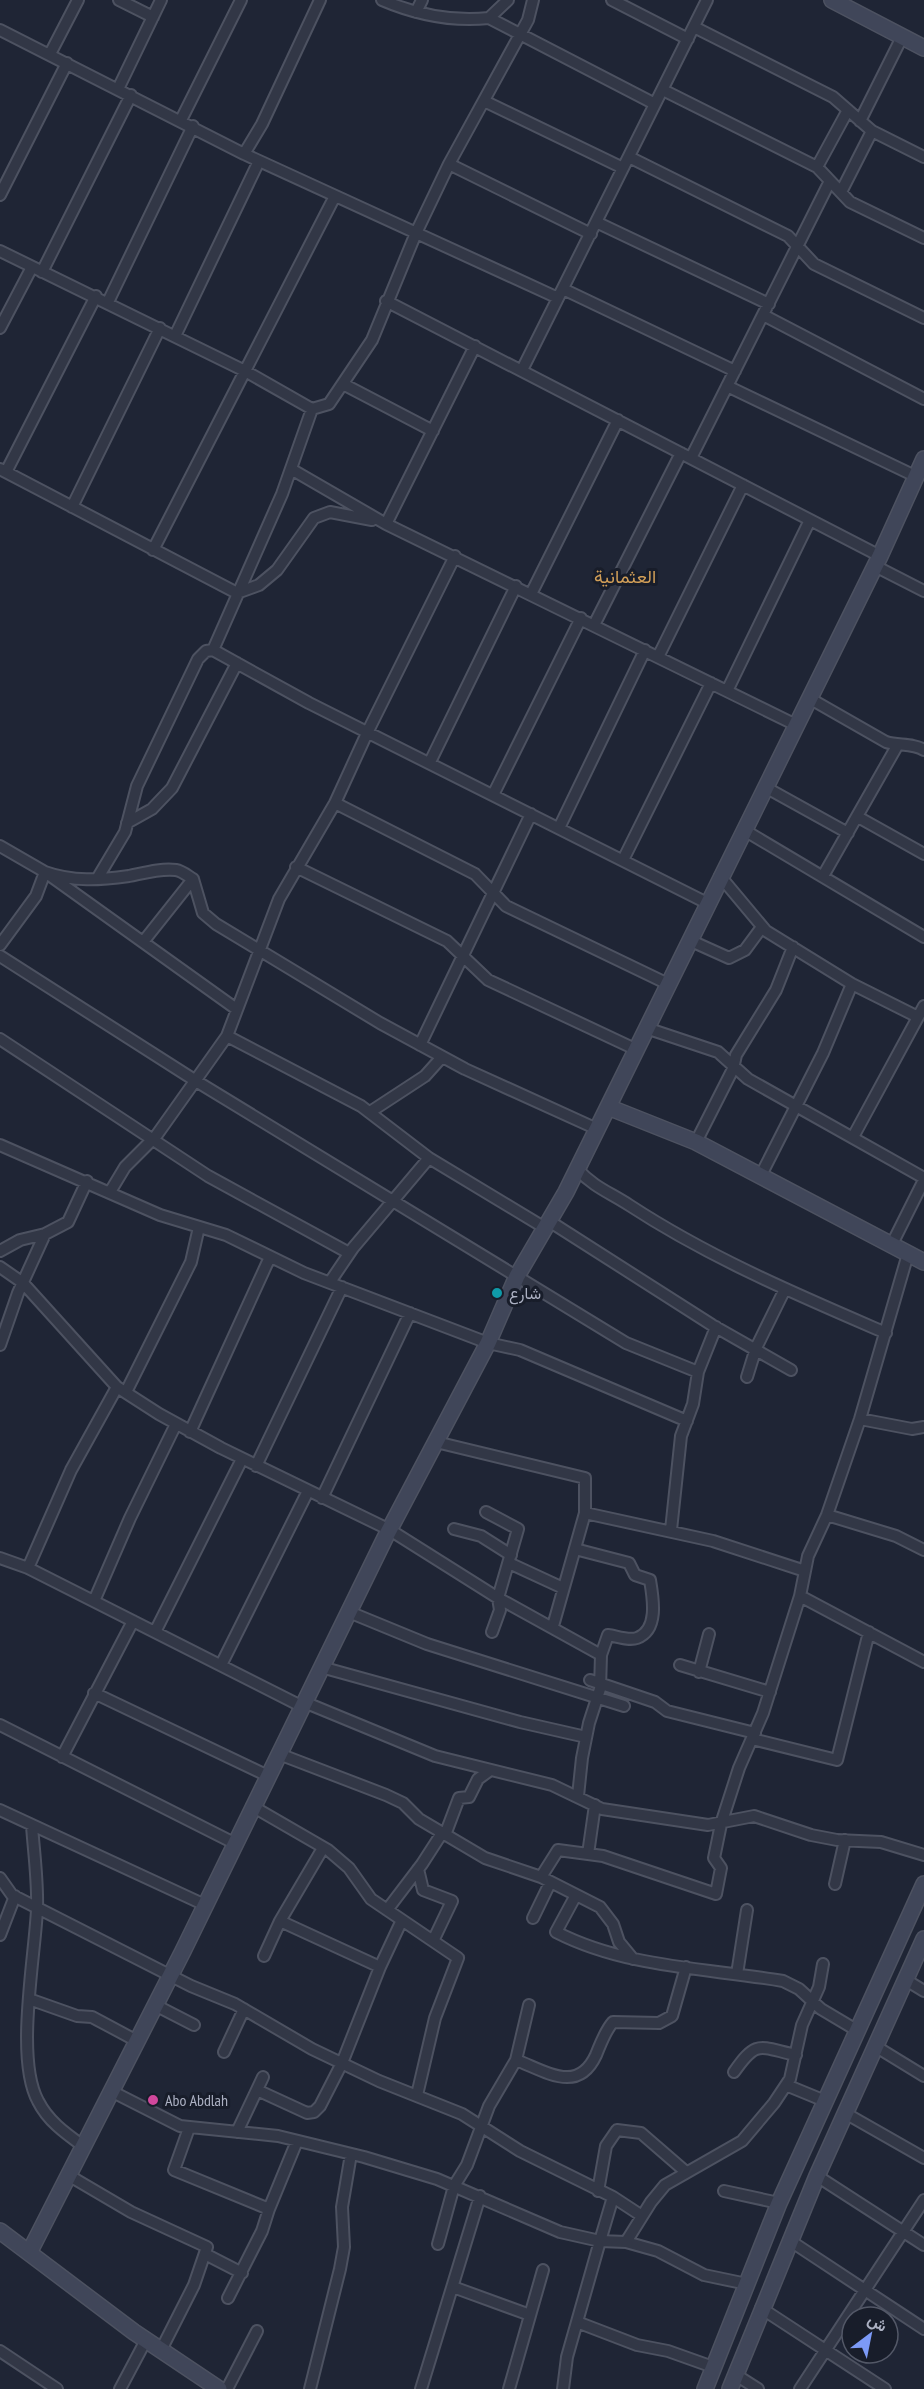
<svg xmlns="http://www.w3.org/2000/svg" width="924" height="2389" viewBox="0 0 924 2389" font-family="'PT Sans Narrow',Vazirmatn,sans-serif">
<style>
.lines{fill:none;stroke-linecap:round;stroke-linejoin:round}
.street-casing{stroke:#4d5261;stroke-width:14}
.secondary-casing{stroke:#4d5261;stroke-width:18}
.street{stroke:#323746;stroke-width:10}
.secondary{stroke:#404659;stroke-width:15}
.culture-dot{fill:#0f9aa8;stroke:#181d2a;stroke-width:2}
.hotel-dot{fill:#d1479c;stroke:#181d2a;stroke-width:2}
.labels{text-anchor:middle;stroke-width:6;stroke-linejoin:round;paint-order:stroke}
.poi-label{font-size:16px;fill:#acb1c3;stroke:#181d2a;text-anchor:start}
.neighbourhood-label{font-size:18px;fill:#d29f58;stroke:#181d2a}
</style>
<rect width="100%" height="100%" fill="#1f2535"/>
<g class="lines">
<defs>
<path id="street" d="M119,0L153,17
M382,0C417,15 451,22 489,18L508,0
M612,0L688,39
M416,12L422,0
M489,18L655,104
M694,27L833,97L872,131L924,157
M0,30L244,154L558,298
M50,54L78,0
M118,89L161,0
M663,90L817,167L850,202L924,238
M484,101L623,168
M181,120L241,0
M860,121L902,37
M244,154L262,124L320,0
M629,157L788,236L814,264L924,318
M449,164L591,234
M817,167L848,110
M841,192L872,131
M0,195L67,63
M596,222L769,304
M0,251L245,371L312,409L329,404L372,340L416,233L449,164L528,20L533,0
M42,272L131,95
M563,289L735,371
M386,301L880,556
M108,302L193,126
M763,315L924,399
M0,328L32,267
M175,336L259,161
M522,370L707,0
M343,384L433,431
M727,386L915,476
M691,458L830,181
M0,469L237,593L259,585L277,570L314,518L330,512L372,520
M291,469L386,524L796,725
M6,472L96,296
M72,507L160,328
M386,524L475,346
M153,550L335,196
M875,566L924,591
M531,594L618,420
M594,625L681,453
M213,650L282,494L312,409
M658,657L743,485
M727,691L810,520
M809,698L886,742C898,746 913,743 924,750
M430,762L516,586
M765,787L848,833
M493,795L581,618
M335,803L475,874L506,906L668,984
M858,817L924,854
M127,823L152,809L172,788L237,663
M559,828L645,650
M744,830L924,937
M0,846L45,872L235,1008
M623,860L711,683
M296,867L447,941L488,980L635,1049
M45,872C73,882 100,880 129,876C144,873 161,868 176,870C182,871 188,876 193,879L203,913L216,924L380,1023L465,1069L597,1129
M720,876L766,931L852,984L918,1017
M823,876L897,746
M97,879L125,832L137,786L198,659L206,651L213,650L309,703L707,903
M689,940L729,958L745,950L762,927
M143,942L193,879
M0,945L36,896L45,872
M0,956L196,1081L626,1343L698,1372
M646,1028L718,1052L748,1079L924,1178
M227,1036L361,1106L429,1158L545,1228
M0,1039L208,1176L349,1253
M420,1045L531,814
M370,1112L425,1076L442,1057
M853,1137L924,1006
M696,1142L733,1069L736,1055L776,990L793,947
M0,1145L160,1215L226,1235L304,1273L488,1343L520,1350L687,1421
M577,1169C595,1188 609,1192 629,1205C710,1258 798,1295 886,1333
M761,1175L823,1053L852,984
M110,1192L125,1167L156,1136L227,1036L279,899L335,803L368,731L455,556
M549,1221L712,1325L791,1370
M892,1244L924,1180
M0,1251L20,1240L45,1234L68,1222L87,1181
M0,1267L23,1283L117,1387L159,1414L221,1448L390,1530L498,1598L601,1655
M330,1282L353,1248L429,1158
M0,1345L18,1293L45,1234
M747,1377L756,1348L785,1289
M126,1392L191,1262L199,1227
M860,1419L912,1429L924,1427
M190,1432L270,1257
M436,1442L585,1478V1513
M256,1466L342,1287
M322,1498L410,1313
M486,1512L518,1529L498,1598L500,1610L492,1632
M827,1515L896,1536L924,1550
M454,1529L481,1536L511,1555
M671,1530L681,1436L693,1404L698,1372L716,1327
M575,1549L629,1563L635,1575L650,1580C653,1598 659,1630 637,1638C629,1641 616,1636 608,1635L601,1655L600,1689L589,1723L582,1758L578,1796
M0,1558L28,1568L301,1706
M509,1563L563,1588
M28,1568L71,1470L117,1387
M800,1596L924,1662
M94,1601L130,1518L176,1424
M349,1612L427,1644L624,1706
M553,1626L585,1513L713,1541L805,1571
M155,1632L242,1459
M221,1665L308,1491
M680,1665L770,1692
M321,1667L520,1722L586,1737
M699,1672L709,1634
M590,1680L655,1702L667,1711L755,1733
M94,1693L268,1776
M304,1702L435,1756L552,1785L602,1809L708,1825L754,1816L811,1835L837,1840L881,1842L924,1855
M0,1725L234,1843
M752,1739L837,1760L869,1632
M279,1754L386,1795L403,1803L419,1819L485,1858L541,1877L600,1907L613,1924L619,1942L633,1959
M62,1757L133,1621
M252,1806L328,1850L349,1868L371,1899L458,1958L435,2018L417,2095
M0,1810L205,1905
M32,1826C34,1853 38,1882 37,1909C35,1957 15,2059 38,2101C48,2121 65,2133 83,2146
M445,1835L459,1798L469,1797L478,1779L489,1771
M323,1848L280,1921L380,1967L402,1920
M588,1854L595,1805
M418,1869L423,1890L452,1901L433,1941
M541,1877L558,1850L603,1856L716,1894L721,1868L714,1858L721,1824L739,1768L763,1713L800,1596L808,1556L827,1515L860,1419L908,1254
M0,1878L12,1895L191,1986L235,2004L312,2049L379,2081L462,2114L520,2151L613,2197L642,2216
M835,1884L845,1840
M576,1895L556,1932C626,1968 707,1968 783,1981L799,1989L821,2009L858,2031
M387,1910L422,1864L442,1833
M533,1918L550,1883
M0,1935L15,1896
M264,1956L280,1921
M737,1974L747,1910
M906,1980L924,1991
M29,1999L77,2016L92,2017L137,2041
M155,2005L194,2025
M875,2046L924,2076
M224,2052L244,2009
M516,2060L529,2005
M734,2072C757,2039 759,2047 796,2055
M786,2085L825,2101
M257,2090L307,2113L314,2112L320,2106L342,2063L380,1967
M111,2091L180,2126L278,2136L364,2157L437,2179L560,2232L600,2241L613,2197
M845,2113L924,2158
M189,2128L174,2170L269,2209L297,2141
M237,2132L263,2077
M68,2175L131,2212L207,2247L194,2285L161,2350
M817,2176L924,2245
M598,2191L606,2146L617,2130L641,2133L686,2172
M724,2191L779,2203
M789,2240L924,2329
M626,2242L658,2251L704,2275L747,2284
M438,2244L454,2186L467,2165L489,2106L516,2060C547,2072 578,2094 596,2055C601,2043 605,2031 613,2022L659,2023L672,2016L686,1967
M205,2254L242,2273
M453,2287L530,2315
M228,2298L262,2231L269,2209
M761,2308L885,2389
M577,2322L637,2345L668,2351L713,2367
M0,2351L57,2389
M736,2375L758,2389
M120,2389L146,2340
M227,2389L257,2331
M310,2389L340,2269L344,2247L342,2207L351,2154
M421,2389L480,2196
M509,2389L543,2270
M563,2389L567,2357L600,2241L626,2242L651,2202L665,2185L742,2141L774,2103L790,2079L802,2025L819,1987L823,1964
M800,2389L924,2200"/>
<path id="secondary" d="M832,0L924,48
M608,1107L696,1142L924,1262
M0,2231L134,2332L219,2389
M30,2251L183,1951L385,1538L488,1343L517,1276L566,1192L880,556L924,459
M705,2389L779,2203L924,1884
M730,2389L817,2176L924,1939"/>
</defs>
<use href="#street" class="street-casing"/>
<use href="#secondary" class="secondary-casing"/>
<use href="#street" class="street"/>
<use href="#secondary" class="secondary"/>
</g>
<circle class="culture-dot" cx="497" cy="1293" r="6"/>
<circle class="hotel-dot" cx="153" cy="2100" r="6"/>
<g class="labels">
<g class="poi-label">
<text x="509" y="1299">شارع</text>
<text x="165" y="2106">Abo Abdlah</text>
</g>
<g class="neighbourhood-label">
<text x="625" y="583">العثمانية</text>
</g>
</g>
<g transform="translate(870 2335) rotate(32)"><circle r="28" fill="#181d2a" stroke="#535867" stroke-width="1.5"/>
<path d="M0-4.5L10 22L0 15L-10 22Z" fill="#7c9af7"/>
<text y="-9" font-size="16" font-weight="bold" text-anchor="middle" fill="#acb1c3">ش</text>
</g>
</svg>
